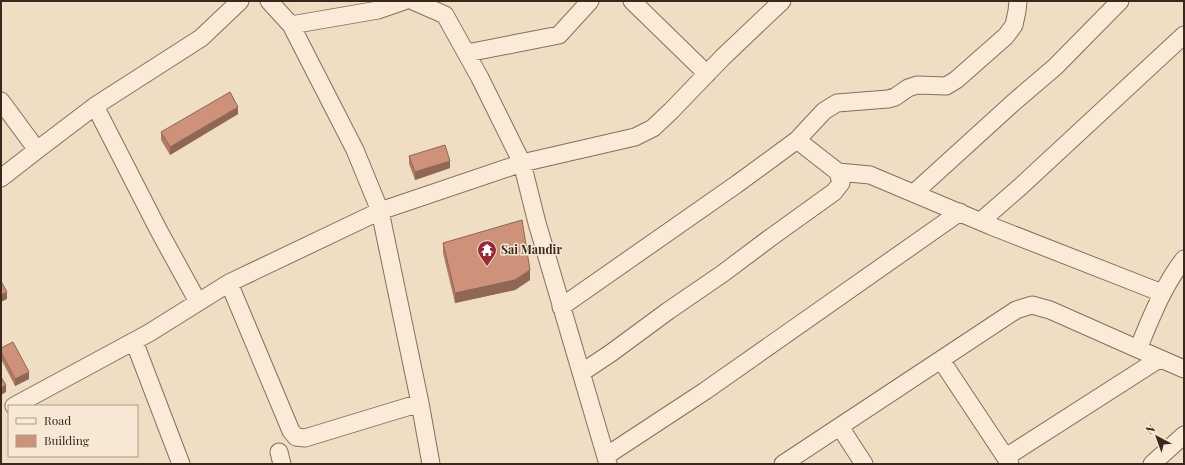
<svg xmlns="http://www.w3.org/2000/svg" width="1185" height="465" viewBox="0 0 1185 465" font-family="'Playfair Display',serif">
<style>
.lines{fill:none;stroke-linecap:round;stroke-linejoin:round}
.minor-casing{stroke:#8a6d5a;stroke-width:19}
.minor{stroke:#f9ebd8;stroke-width:17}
.wall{fill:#b17d68}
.shaded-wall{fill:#906655}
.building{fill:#ce9179;stroke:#906655}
.labels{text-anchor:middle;stroke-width:3;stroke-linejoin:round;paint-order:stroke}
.poi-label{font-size:12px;font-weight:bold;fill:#3a281e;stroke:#f6e8d4;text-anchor:start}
</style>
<rect width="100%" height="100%" fill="#efddc4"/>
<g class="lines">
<defs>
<path id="minor" d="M269,1L291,25L355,150L380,211L420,403L431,464
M413,1L445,15L480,78L522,163L635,137L653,128L671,111L723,57L782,1
M632,1L707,74
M291,25L378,10L404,1
M467,53L559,35L590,1
M1,101L37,150L95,106L201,38L240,1
M95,106L159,231L198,302
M838,172L870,175L991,226L1162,293
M1,178L37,150
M914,193L1014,102L1055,67L1120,1
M981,221L1020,187L1184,35
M229,283L291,431L296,437L305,438L420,403
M561,307L737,184L797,140L824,111L837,103L888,99L895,97L908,88L917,85L946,86L956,80L1006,36L1014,25L1017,11L1018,1
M134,341L181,464
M1138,349C1151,318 1163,286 1184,259
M941,360L1010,464
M581,373L611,353L668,311L722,274L770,238L834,192L841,183L838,172L797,140
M14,406L149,333L229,283L380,211L522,163L537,223L608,464
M840,427L864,464
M279,452L282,464
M606,456L705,391L960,212
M1006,457L1159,359
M783,464L1016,310L1032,305L1050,310L1138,349L1184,369
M1152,464L1184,435"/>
</defs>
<use href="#minor" class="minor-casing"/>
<use href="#minor" class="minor"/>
</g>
<path class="wall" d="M238,114L170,155L161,140V132Z
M409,156L450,168L415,180L409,164Z
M443,243L530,280L515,290L455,303L443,253Z
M1,348L29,379L15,386L1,359Z"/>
<path class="shaded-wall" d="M238,107V114L170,155V147Z
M450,161V168L415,180V172Z
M530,270V280L515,290L455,303V293Z
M7,292V299L1,302V295Z
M29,372V379L15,386V379Z
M6,385V392L1,395V388Z"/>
<path class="building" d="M230,92L238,107L170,147L161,132Z
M445,145L450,161L415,172L409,156Z
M522,220L530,270L515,280L455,293L443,243Z
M1,281L7,292L1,295Z
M13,342L29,372L15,379L1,352V348Z
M1,377L6,385L1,388Z"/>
<defs>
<symbol id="temple-pin" viewBox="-11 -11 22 30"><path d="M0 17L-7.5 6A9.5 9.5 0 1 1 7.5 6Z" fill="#9a2938" stroke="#f6e8d4"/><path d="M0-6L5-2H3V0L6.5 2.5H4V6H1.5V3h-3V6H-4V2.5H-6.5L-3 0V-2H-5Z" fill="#fff"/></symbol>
</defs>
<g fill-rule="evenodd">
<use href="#temple-pin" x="476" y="239" width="22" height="30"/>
</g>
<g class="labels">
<g class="poi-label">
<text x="501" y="254">Sai Mandir</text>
</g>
</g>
<rect width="1185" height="465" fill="none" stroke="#3a281e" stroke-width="4"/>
<rect x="8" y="405" width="130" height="52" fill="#f6e8d4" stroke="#ab9b8b"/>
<rect x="16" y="418" width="20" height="6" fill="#f9ebd8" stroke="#ab9b8b"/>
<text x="44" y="425" font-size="12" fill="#3a281e">Road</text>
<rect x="16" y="435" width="20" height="12" fill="#ce9179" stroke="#ab9b8b"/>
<text x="44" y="445" font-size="12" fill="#3a281e">Building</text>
<g transform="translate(1157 437) rotate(319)" stroke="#f6e8d4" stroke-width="3" paint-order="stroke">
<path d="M0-3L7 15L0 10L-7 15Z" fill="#3a281e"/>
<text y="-6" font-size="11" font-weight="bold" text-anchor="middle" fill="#3a281e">N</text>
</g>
</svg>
